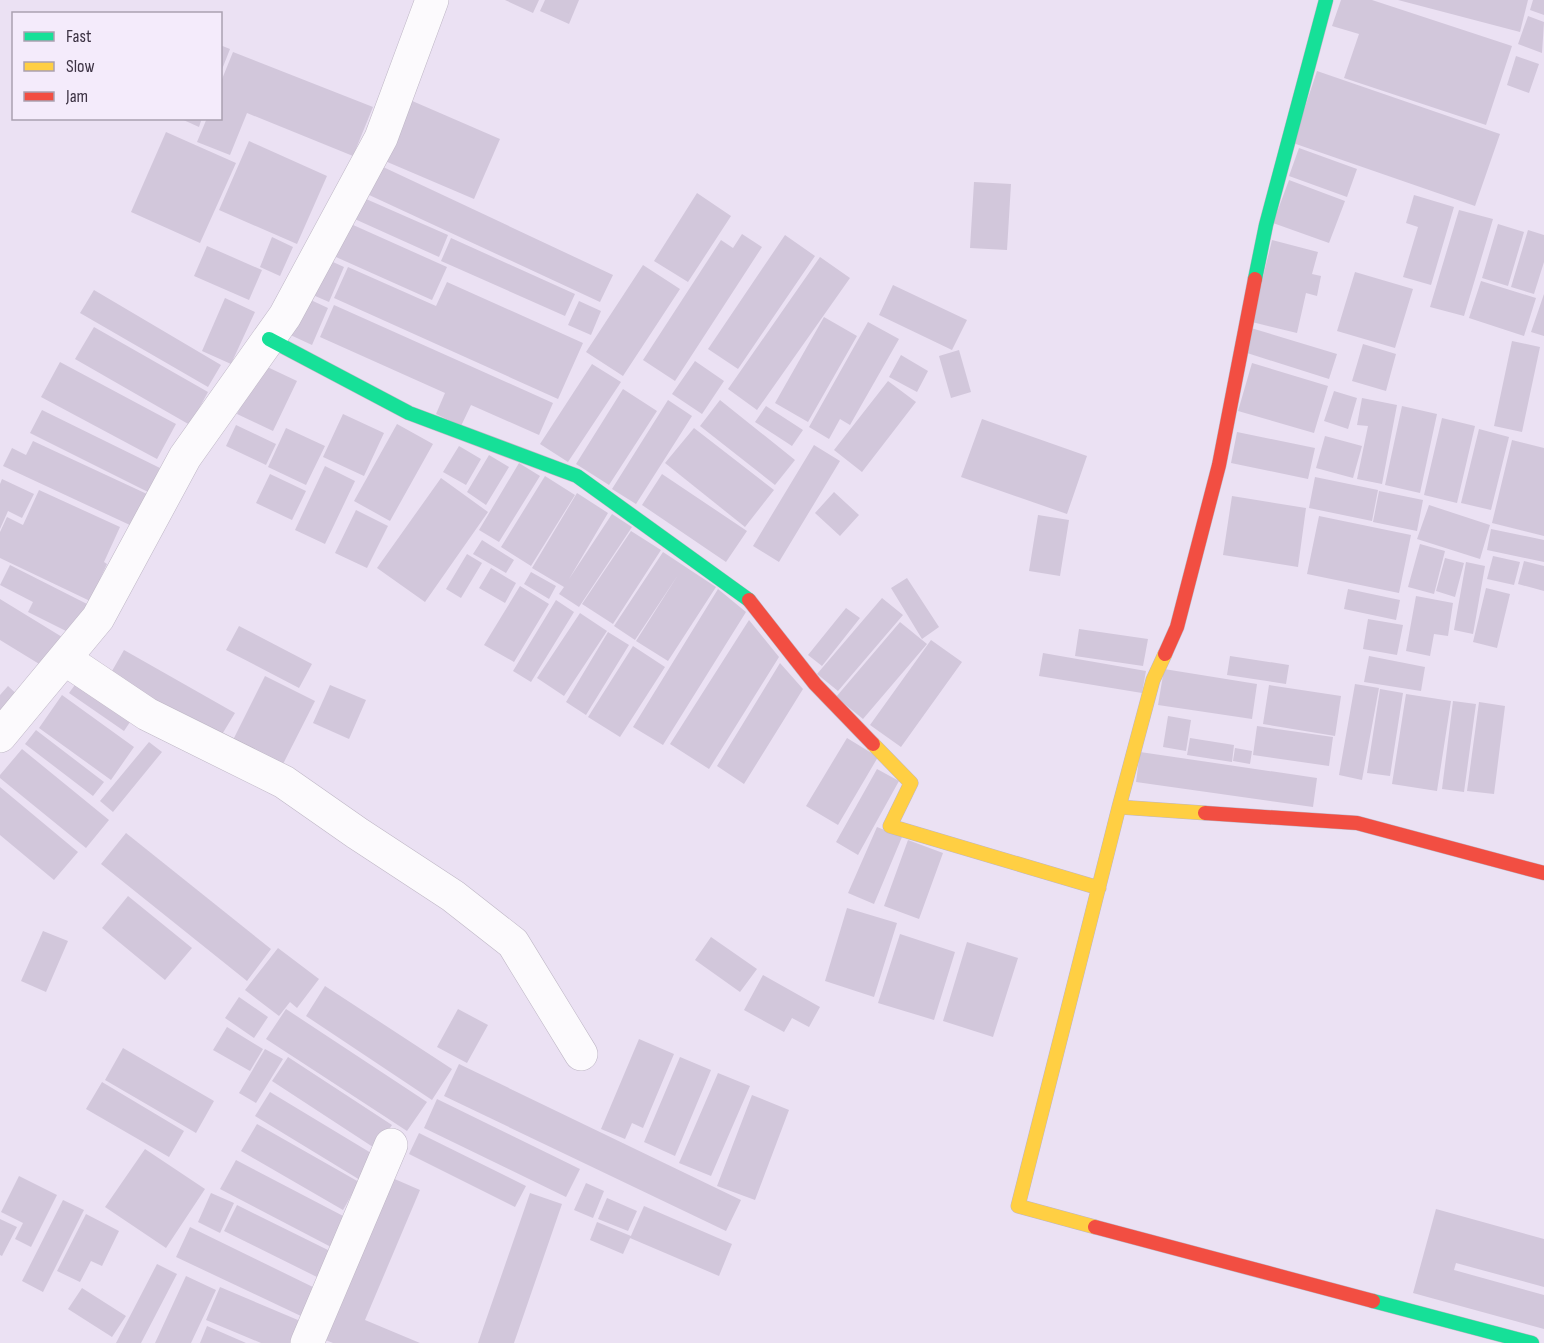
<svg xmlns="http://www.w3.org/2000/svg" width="1544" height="1343" viewBox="0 0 1544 1343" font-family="'Sofia Sans Condensed',sans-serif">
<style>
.building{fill:#d2c7db}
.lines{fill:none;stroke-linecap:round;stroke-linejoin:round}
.street-casing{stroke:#beb6c5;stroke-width:34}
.fast-casing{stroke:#beb6c5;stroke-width:15}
.slow-casing{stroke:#beb6c5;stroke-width:15}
.jam-casing{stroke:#beb6c5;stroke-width:15}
.street{stroke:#fcfafd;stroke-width:33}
.fast{stroke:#16e098;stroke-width:14}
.slow{stroke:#ffcf43;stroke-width:14}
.jam{stroke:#f24e42;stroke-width:14}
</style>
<rect width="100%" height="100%" fill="#ebe1f3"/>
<path class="building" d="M505,0H539L533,13Z
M545,0H579L569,24L540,11Z
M1341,0H1372L1512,46L1486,125L1344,78L1359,34L1332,26Z
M1398,0H1528L1520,32Z
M1533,0H1544V15L1530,10Z
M1528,16L1544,22L1542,53L1518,44Z
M220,45L230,49L221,72H220Z
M233,52L373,107L353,156L247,113L230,155L197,142L207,118H220V84Z
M1516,56L1539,64L1529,93L1507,85Z
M1317,71L1500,134L1475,206L1293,143Z
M410,100L500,139L474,199L385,161Z
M179,118H202L199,127Z
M166,132L236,163L200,243L131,212Z
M249,141L327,176L297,244L219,210Z
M1299,148L1357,169L1347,197L1289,176Z
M381,166L613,275L600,302L367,194Z
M1289,180L1345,201L1329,243L1273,223Z
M974,182L1011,184L1007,250L970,248Z
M697,193L731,216L688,282L654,261Z
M357,195L448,235L439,257L348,216Z
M1414,195L1454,207L1431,285L1403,277L1418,227L1406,223Z
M1459,210L1493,219L1464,316L1430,307Z
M342,220L447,267L432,300L327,253Z
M1498,224L1524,232L1508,286L1482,278Z
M1528,230L1544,235V262L1534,294L1511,287Z
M742,234L762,247L675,381L643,360L721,240L733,248Z
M785,235L815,256L738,369L708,349Z
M272,237L293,247L280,276L260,267Z
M451,238L575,294L565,316L441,261Z
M1272,240L1318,252L1312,274L1321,276L1317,296L1306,293L1297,333L1252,322Z
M207,246L262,270L249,300L194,276Z
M322,257L344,267L329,302L306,292Z
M820,257L850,278L757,410L728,389Z
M643,265L680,289L623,376L586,352Z
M348,267L436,306L447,282L583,343L558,399L334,298Z
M1355,272L1413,289L1395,348L1337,331Z
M1481,281L1536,298L1524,336L1469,318Z
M893,285L967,320L952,350L879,315Z
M94,290L221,365L208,387L80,313Z
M1544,294V336L1531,332Z
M300,295L328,308L312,345L284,332Z
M225,298L255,312L231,364L202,351Z
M579,301L601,311L591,335L568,325Z
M334,305L553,403L539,435L471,405L461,426L436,414L445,393L320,337Z
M824,317L857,336L808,422L775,403Z
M868,322L899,339L850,425L840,419L829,439L809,427Z
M94,327L208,392L190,425L75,359Z
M1251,328L1337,354L1329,379L1244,352Z
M1512,341L1540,347L1522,432L1494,426Z
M1363,344L1396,354L1386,391L1352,381Z
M959,350L971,392L951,398L939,356Z
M901,355L928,371L917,392L889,377Z
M695,361L724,381L702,414L672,394Z
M60,362L176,424L157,459L41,397Z
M1252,363L1328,386L1314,433L1238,411Z
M261,364L297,381L273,431L237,414Z
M592,364L621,382L568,462L540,444Z
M888,381L916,402L862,472L834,450Z
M623,389L657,411L609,485L576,464Z
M1334,391L1357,398L1348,429L1324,421Z
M1362,398L1397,405L1382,484L1357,479L1368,426L1357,425Z
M668,400L692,416L636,504L612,489Z
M720,400L795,460L775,485L700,426Z
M766,406L803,430L792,446L755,422Z
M1402,406L1437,414L1420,493L1385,485Z
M42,410L160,468L148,492L30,433Z
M343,414L384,433L364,476L323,457Z
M1442,418L1475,426L1457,503L1424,495Z
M982,419L1087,456L1067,514L961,477Z
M397,424L433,444L390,521L354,501Z
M236,425L276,444L266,465L226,446Z
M286,428L325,446L306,485L268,467Z
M694,428L774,490L745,527L665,463Z
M1479,429L1509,437L1491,510L1461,503Z
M1237,432L1315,448L1308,479L1231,463Z
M1325,436L1362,446L1353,478L1316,468Z
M1512,440L1544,448V536L1492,523Z
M33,441L147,494L132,526L3,466L12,448L26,455Z
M814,445L840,461L779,562L753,546Z
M459,446L481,459L466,485L443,472Z
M489,455L509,467L486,505L467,492Z
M519,463L540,476L499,542L479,530Z
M325,466L355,481L325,544L295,530Z
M270,474L306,491L292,520L256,503Z
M662,474L747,531L726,562L642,505Z
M545,476L575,495L531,566L501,547Z
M1315,477L1378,490L1372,521L1309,508Z
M441,478L488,512L425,602L377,568Z
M2,479L34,494L22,518L8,511L0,529V484Z
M39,490L120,527L104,562L107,564L90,601L0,558V532L7,517L23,525Z
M1379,491L1423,500L1417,531L1373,522Z
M834,492L859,515L840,536L815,513Z
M577,493L608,513L569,579L612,514L632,527L579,607L559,594L564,587L532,568Z
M1232,496L1306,508L1298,567L1223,555Z
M1429,505L1490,525L1480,559L1417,539Z
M356,510L388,526L367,568L335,553Z
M1038,515L1069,520L1060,576L1029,571Z
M1319,516L1411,535L1399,593L1307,574Z
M1491,529L1544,540V562L1487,550Z
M631,531L661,550L613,624L582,604Z
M482,540L514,560L506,573L473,554Z
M1420,544L1445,551L1434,594L1408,587Z
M663,552L716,587L668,661L636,641L678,575L635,640L614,626Z
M467,554L482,563L461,598L446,589Z
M1493,556L1520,562L1514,585L1487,579Z
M1445,558L1464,563L1455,597L1436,591Z
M1524,561L1544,566V591L1518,584Z
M1466,562L1485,566L1473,634L1454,630Z
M10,565L89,605L74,635L28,612L33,602L0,585Z
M491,568L516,583L505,603L479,588Z
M531,572L556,586L549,599L524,584Z
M907,578L939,627L922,639L891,588Z
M520,586L549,604L514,662L484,645Z
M1486,588L1510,594L1497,648L1473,642Z
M718,589L746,612L663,745L633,727Z
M1348,589L1400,600L1396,620L1344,609Z
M1416,596L1453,603L1448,636L1434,634L1430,656L1406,651Z
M882,598L903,615L838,691L817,674Z
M0,599L67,640L49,670L0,640Z
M556,600L574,612L531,682L513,671Z
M846,608L860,618L822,666L808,655Z
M580,613L607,631L564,696L537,678Z
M1368,619L1403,625L1397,655L1363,649Z
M749,620L779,657L709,769L670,744Z
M900,622L927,644L863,719L836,697Z
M239,626L312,664L299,688L226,650Z
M1079,629L1148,639L1143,666L1075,656Z
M608,632L629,645L586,715L566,702Z
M931,640L962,662L901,747L870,725Z
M633,646L665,667L620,737L588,717Z
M124,650L235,713L218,741L108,678Z
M1043,653L1146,671L1142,693L1039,676Z
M1230,656L1289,665L1286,684L1227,675Z
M1369,656L1425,667L1421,691L1364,682Z
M780,663L803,689L744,784L717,766Z
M1164,669L1257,684L1252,719L1158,705Z
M265,676L315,701L281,768L231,744Z
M77,682L132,719L124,731L69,693Z
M1355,684L1379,688L1362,780L1339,775Z
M330,685L366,700L349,739L313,723Z
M1269,685L1341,696L1335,736L1263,724Z
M8,686L22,699L0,724V695Z
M1380,689L1403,693L1390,776L1367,773Z
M1406,694L1451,701L1437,791L1392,784Z
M62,695L134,747L111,780L39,728Z
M1453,701L1476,704L1464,792L1442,789Z
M1479,702L1505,706L1494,794L1467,791Z
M1168,716L1191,720L1186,751L1163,747Z
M1257,726L1333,737L1329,766L1253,755Z
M36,730L104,782L93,796L25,744Z
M847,738L878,757L838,825L806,806Z
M1190,738L1234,745L1232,762L1187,755Z
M149,742L162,752L113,812L100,801Z
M1235,748L1252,751L1250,764L1233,761Z
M22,749L109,820L86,848L0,778V775Z
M1140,752L1317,778L1313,807L1136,782Z
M877,769L899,781L858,855L836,842Z
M0,787L78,852L54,880L0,835Z
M877,827L902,837L874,904L848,893Z
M126,833L271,949L247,981L101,864Z
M908,840L943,853L919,919L884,906Z
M128,896L192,948L165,980L102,928Z
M847,908L897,923L874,997L825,981Z
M43,931L68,941L46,992L21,981Z
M900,934L955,952L934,1020L878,1003Z
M711,937L757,969L740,992L695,960Z
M967,942L1018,958L993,1037L943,1021Z
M278,948L319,979L297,1008L290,1002L279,1016L245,990Z
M763,975L820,1007L809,1027L792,1018L784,1032L744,1010Z
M325,986L452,1069L432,1100L306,1016Z
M239,997L268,1017L254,1038L225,1018Z
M286,1009L427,1102L407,1131L266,1039Z
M458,1009L488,1025L467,1063L437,1047Z
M227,1027L263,1049L250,1071L213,1050Z
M639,1039L674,1054L643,1128L632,1123L625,1139L601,1129Z
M123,1048L214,1101L196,1133L105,1080Z
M265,1049L283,1059L256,1103L239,1093Z
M288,1057L392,1125L376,1149L272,1081Z
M680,1057L711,1070L675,1156L644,1142Z
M459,1064L741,1200L726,1231L444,1096Z
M718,1073L750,1086L711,1176L679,1163Z
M102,1082L184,1131L169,1157L86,1109Z
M270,1092L376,1156L360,1180L255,1116Z
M752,1095L789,1110L755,1200L717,1186Z
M437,1099L580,1169L566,1197L424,1128Z
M257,1124L359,1182L343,1210L241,1151Z
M419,1133L526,1186L515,1207L409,1154Z
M145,1149L205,1189L166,1248L105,1207Z
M236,1160L347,1218L331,1247L220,1189Z
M19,1176L57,1195L31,1247L15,1239L23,1223L1,1212Z
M390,1177L420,1190L365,1320L420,1343H333L323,1339Z
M586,1183L604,1191L593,1218L574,1210Z
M211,1193L234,1203L220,1233L198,1222Z
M530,1193L562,1204L514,1343H478Z
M607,1198L637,1211L628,1231L598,1219Z
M63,1200L84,1210L43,1292L22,1281Z
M237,1205L332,1252L319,1278L224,1231Z
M644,1206L732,1244L719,1276L630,1238Z
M1436,1209L1544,1239V1287L1456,1263L1454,1270L1544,1295V1329L1413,1293Z
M86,1214L119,1231L102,1266L91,1261L80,1282L57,1271Z
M0,1219L17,1227L2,1256L0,1255Z
M597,1222L631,1236L623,1254L590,1240Z
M190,1227L317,1289L303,1317L176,1257Z
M157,1264L177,1274L141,1343H116Z
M186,1276L216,1290L191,1343H155Z
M220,1287L305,1323L296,1343H261L206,1320Z
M82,1288L126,1316L112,1337L68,1309Z
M207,1326L246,1343H200Z"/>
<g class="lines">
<defs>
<path id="street" d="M65,659L147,714L284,782L357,833L453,896L513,943L581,1054
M0,736L98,618L185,457L285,316L381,138L432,0
M307,1343L391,1145"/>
<path id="fast" d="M1255,279L1266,225L1326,0
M269,339L409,413L577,476L749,600
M1373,1301L1532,1343"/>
<path id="slow" d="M1165,654L1153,680L1119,807L1205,813
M873,744L911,783L890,826L1099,888
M1095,1227L1018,1206L1119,807"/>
<path id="jam" d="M749,600L815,684L873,744
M1165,654L1177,627L1219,465L1255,279
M1205,813L1357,823L1544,873
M1095,1227L1373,1301"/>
</defs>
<use href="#street" class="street-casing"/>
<use href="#fast" class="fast-casing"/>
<use href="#slow" class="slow-casing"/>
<use href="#jam" class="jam-casing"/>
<use href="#street" class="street"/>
<use href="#fast" class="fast"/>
<use href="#slow" class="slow"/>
<use href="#jam" class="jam"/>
</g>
<rect x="12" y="12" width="210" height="108" fill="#f4ebfb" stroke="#aaa1b1" stroke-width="1.5"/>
<rect x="24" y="32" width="30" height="9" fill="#16e098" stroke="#aaa1b1" stroke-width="1.5"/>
<text x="66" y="42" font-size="18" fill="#3c3243">Fast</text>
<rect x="24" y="62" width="30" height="9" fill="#ffcf43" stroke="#aaa1b1" stroke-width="1.5"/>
<text x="66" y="72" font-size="18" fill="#3c3243">Slow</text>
<rect x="24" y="92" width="30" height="9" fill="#f24e42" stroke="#aaa1b1" stroke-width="1.5"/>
<text x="66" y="102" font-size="18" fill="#3c3243">Jam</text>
</svg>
